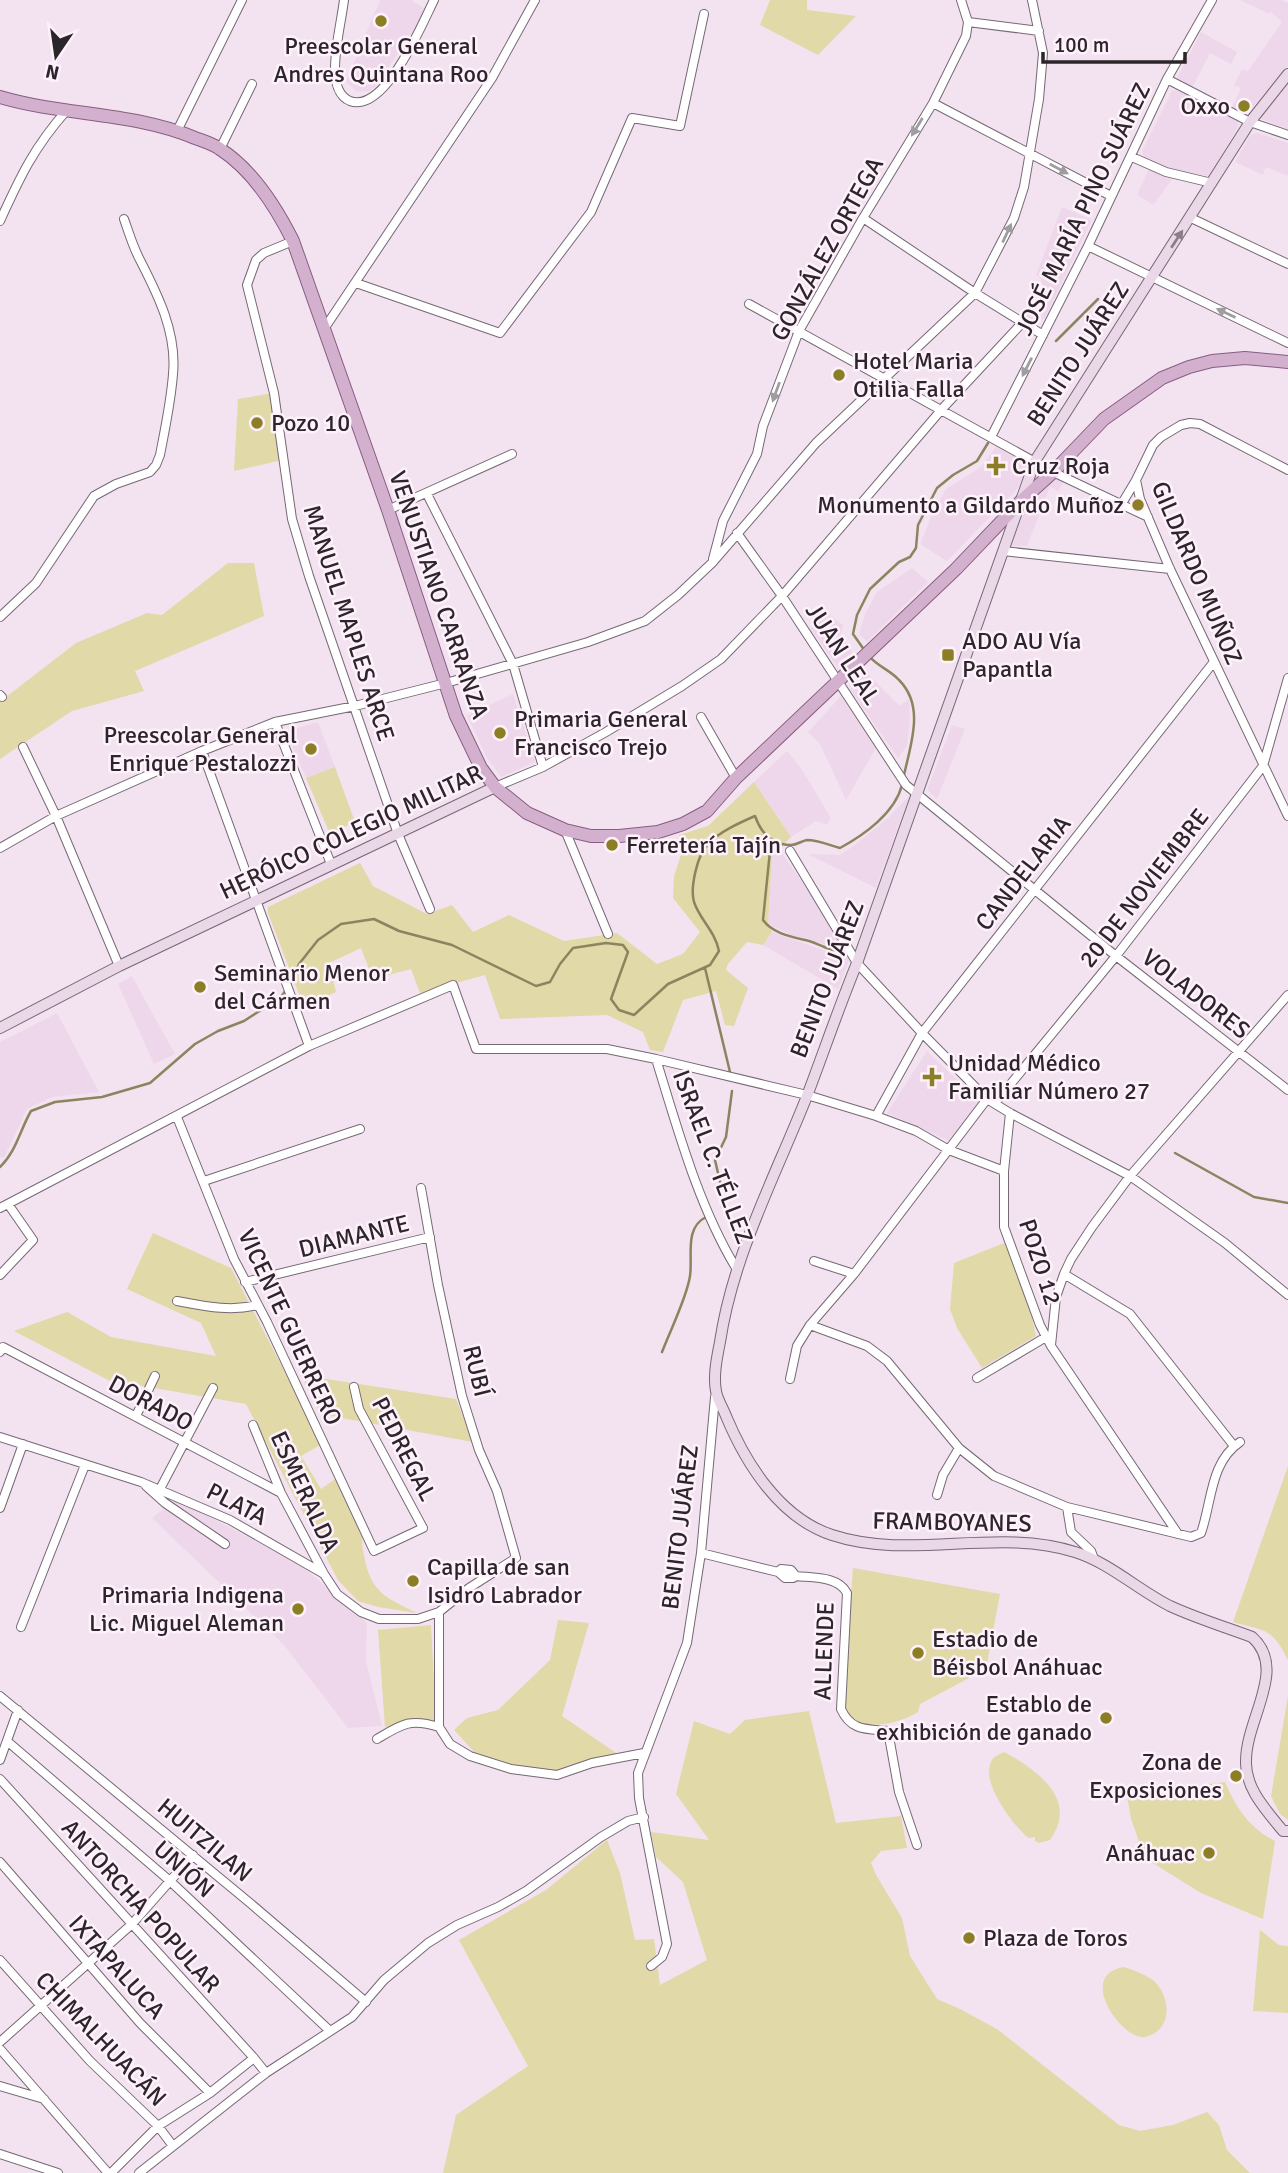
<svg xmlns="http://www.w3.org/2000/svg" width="1288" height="2173" viewBox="0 0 1288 2173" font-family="Signika,sans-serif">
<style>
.built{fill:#eed7ea}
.green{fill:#e1d9a7}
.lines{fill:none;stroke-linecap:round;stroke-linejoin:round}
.stream{stroke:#8c8460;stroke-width:2.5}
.street-casing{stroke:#766874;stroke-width:10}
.secondary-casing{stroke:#766874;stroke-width:12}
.primary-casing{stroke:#875d81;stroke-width:14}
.street{stroke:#fff;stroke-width:8}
.secondary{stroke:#ead7e7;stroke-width:10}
.primary{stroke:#d4b0cf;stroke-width:12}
.oneway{fill:#a09da0}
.oneway2{fill:#8b7e89}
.poi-dot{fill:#8c7e24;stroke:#fef1fc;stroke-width:2.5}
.labels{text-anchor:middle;stroke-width:5;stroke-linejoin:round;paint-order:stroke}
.poi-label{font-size:24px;fill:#2c262b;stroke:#fef1fc;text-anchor:start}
.street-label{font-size:24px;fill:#2c262b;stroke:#fef1fc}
</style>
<rect width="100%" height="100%" fill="#f3e3f0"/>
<path class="built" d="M380,0H411L427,10L376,86L369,91L357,92L346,82Z
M1240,0H1281L1288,3V65L1249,112L1245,113L1232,107L1241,88L1234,85L1242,69L1248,71L1282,22L1271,12L1269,14Z
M1201,32L1237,52L1231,64L1210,53L1192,88L1179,82L1177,78Z
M1288,77V129L1261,119L1259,114Z
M1176,90L1237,120L1239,125L1210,176L1170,170L1144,157L1142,151L1172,91Z
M1257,133L1288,143V176L1266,167L1263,175L1235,162L1250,135Z
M1149,169L1173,178L1155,203L1152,204L1137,195Z
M1062,207L1092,220L1045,318L1036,322L1025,316L1042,279L1036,275Z
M996,446L1027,463L1028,469L1018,488L947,561L920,544L931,517L946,489L981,467Z
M1056,478L1065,481L1058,491L1050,487L1027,546H1012L1020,520L1031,504Z
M912,568L928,582L867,642L859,634L865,614L877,592Z
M829,614L843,625L841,634L854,654L839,669L810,628Z
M866,672L900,706L909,699L910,721L907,746L898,758L850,689Z
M513,694L535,762L501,777L487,758L467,716Z
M841,696L876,748L846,800L820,744L808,732Z
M318,722L335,767L306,778L286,731Z
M952,725L965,729L937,799L927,790Z
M787,751L801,768L831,818L827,825L816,821L791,837L754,782Z
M910,795L876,888L807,854L840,855L856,844L888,818Z
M780,850L846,946L838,950L807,938L796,937L768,924L772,856Z
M772,932L839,956H851L838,989L763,945Z
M132,976L175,1054L154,1064L118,984Z
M57,1013L99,1092L52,1097L27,1109L4,1158L0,1157V1042Z
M927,1051L981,1103L952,1142L887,1113Z
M176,1499L301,1565L367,1623L366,1661L382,1726L348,1728L284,1645L152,1518Z"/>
<path class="green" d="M770,0H807V10L856,16L818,55L760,25Z
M273,393L282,460L234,471L238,399Z
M228,563H254L264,616L135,671L144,691L72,711L0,759V702L6,697L76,643L147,613L162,615Z
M335,767L355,822L330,834L306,778Z
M754,782L791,837L772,856L768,924L772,932L763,945L747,942L728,964L726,970L748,988L734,1026L725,1025L716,991L683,1000L663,1052L650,1050L643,1032L607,1015L500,1019L485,975L420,993L411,969L373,979L361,948L329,963L336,992L304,1007L268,913V907L360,863L373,886L427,914L452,905L473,932L509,915L564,941L617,933L657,964L683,954L700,932L673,898L674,876L683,849L679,835L708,826Z
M153,1233L231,1268L322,1444L301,1456L321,1489L338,1477L364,1533C361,1541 362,1547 364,1555C370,1592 386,1598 417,1613L378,1607L358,1601L338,1580L246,1404L108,1380L14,1331L67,1312L111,1337L216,1356L201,1323L127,1289Z
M1004,1243L1023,1277L1036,1336L982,1368L957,1328L950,1309L954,1263Z
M301,1375L456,1399L473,1442L320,1414Z
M1288,1466V1660C1272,1628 1266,1631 1233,1622Z
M853,1568L1000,1594L986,1669L920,1704L918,1712C902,1722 870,1731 852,1719C848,1715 846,1710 843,1705Z
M558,1620L589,1623L562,1716L619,1755L593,1767L558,1775L513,1768L477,1755L454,1730L467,1718L498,1710L550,1660Z
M431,1625L436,1721L385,1727L378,1630Z
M1288,1696V1820L1280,1814L1271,1796Z
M809,1711L836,1823L901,1816L907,1848L881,1851L871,1863L876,1875L902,1918L910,1956L937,1999L960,2009L997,2029L1119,2125L1140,2131L1173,2125L1207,2112L1219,2125L1227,2150L1250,2173H443L456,2115L528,2066L459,1940L546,1890L607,1840L620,1873L635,1940L654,1939L660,1985L707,1960L683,1882L656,1857L651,1832L709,1840L676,1794L694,1721L730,1734L745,1720Z
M1004,1752C1038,1770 1079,1800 1050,1840L1039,1843L1035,1841V1837L1029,1838L1026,1836C1012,1823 981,1783 991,1762C993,1756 999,1755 1004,1752Z
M1225,1782C1235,1806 1250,1829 1275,1841L1263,1919L1201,1893L1145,1858L1131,1819L1127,1796Z
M1260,1930L1279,1945L1288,1946V2013L1253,2011Z
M1124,1967C1135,1971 1145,1974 1154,1981C1172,1998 1172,2031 1145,2037C1123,2041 1075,1975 1124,1967Z"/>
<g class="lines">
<path class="stream" d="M1056,341L1098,299
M865,651L853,634L857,615L870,589L899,562L910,557L916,548L918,525L937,488L953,475L977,461L988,443
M869,656C877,666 890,670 899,680C925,706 911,743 904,775
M771,841L763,920C773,934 793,937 809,941C822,945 833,953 847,952
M705,968L730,1072
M290,985L299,964L318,940L341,924L374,919L399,931L452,945L536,986L550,982L560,964L573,948L606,943L623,945L628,952L611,999L619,1010L634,1015L668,984L710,965L719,951C715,931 700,920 694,902C690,888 697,855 708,844C719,832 739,823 755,816C761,833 772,845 791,845C797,845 801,841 807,840C818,840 829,845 840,848C864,835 895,813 902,785
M1175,1153L1254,1197L1288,1203
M0,1167C16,1152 20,1130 31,1111L55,1102L102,1097L150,1083L195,1044L218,1031L244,1021L281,997L286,990
M722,1207L721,1186L715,1160L726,1137L732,1091
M662,1352C670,1331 687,1297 690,1276C693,1256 684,1228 706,1217"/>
<defs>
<path id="street" d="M344,0C341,23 335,46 335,69C335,81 338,96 350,101C385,114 422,24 434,0
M968,22L1039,31
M1167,79L1250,122L1288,135
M933,103L1111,196
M177,131L242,0
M220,149L252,84
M1132,157L1166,172L1212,183
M863,218L975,293L1043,335
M1191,218L1288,264
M0,221C20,177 34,147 67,110
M293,241L264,253L256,260L247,285L274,393L292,519L309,576L398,834L430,909
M1088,246L1288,343
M356,283L500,333L591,212L632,118L680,126L704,14
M749,304L1053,472L1148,517
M324,329L492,78L535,0
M991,437L1088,246L1167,79L1212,0
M1288,470L1200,424L1190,423L1181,425L1161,437L1153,445L1136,480L1140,499L1170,569L1288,816
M427,494L513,664L543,767
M1121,505L1136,480
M388,510L512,454
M737,533L782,596L906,785L1116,956L1288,1090
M1003,551L1170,569
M713,559L723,521L757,454L763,426L799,331L863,218L933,103L966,36L968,22L961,0
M0,617L36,583L94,496L116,484L150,472L156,465L160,455C165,429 171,401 173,374C177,333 158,295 140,260C133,247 129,233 124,219
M0,695L2,697
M701,717L736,778
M275,722L331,864
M23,747L56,816L119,966
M202,751L309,1046
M495,787L543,767L606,732L682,686L721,659L782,596L942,409L1023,322
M565,830L608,934
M0,848L56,816L202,751L275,722L355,706L446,683L588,642L645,621L678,595L713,562L816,443L975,293L1014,218L1024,187L1039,99L1043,53L1032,0
M790,851L857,963L922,1033L987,1099L1010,1113L1130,1176L1225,1243L1288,1295
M656,1059C678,1130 698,1205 736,1268
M995,1103L1116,956L1263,766L1288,678
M1010,1113L1004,1171V1227L1040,1325L1051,1346L1178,1534
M876,1116L922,1033L1213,663
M177,1117L234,1259L267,1322L374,1551L423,1528L359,1409L354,1387
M204,1181L360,1129
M0,1208L309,1046L453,985L476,1049H607L656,1059L807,1095L876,1116L916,1131L949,1150L1004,1171
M814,1261L854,1274
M1064,1274L1130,1314L1234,1446
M0,1275L33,1240L8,1204
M245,1282L430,1237
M177,1301C204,1306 230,1312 258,1305
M810,1325L867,1346L887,1361L959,1448L994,1476L1067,1507L1191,1537L1201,1533C1212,1502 1210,1462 1240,1442
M1051,1345L1056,1297L1064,1274L1071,1259L1092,1227L1130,1176L1288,995
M0,1352L3,1347L281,1493
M977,1378L1046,1337
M790,1379L797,1346L810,1325L854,1274L987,1099
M136,1416L155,1376
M253,1425L281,1493L324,1574
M0,1437L141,1482L230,1520L324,1574L337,1594L361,1612L379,1619H418L439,1612L469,1588L516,1558L497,1491L479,1450L462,1396L438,1285L421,1188
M146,1486L165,1503L225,1544
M160,1489L213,1388
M937,1495L943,1475L959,1448
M1067,1507L1071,1532L1091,1551L1094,1559
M0,1508L23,1444
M701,1553L778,1572L785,1578H793L796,1576C813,1578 838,1576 847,1593L841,1709C851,1731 866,1729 888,1731L899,1792L917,1845
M778,1572L781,1569L791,1570L796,1576
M439,1612V1727
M21,1627L85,1465
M0,1696L250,1903L366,2002
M439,1727L450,1744L470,1756L511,1769L557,1775L592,1763L644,1753
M377,1739C402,1724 410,1718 439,1727
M7,1741L170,1881L330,2031
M0,1760L18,1710
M0,1779L254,2058
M0,1862L140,2023L210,2093
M0,1960L90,2061L158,2126L173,2146
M651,1966L662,1957L667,1944L639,1798L638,1773L687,1643L701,1553L715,1397
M0,2042L132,1924L193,1855
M0,2049L108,2173
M0,2086L44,2099
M0,2154L58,2173
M111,2173L158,2126L210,2093L254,2058L266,2073
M139,2173L266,2073L352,2017L384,1980L428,1943L457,1925L498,1907L526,1891L601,1837L628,1821L644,1817"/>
<path id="secondary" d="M1288,74L1250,122L1035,461L857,963C839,1007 824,1051 807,1096C775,1177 733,1255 720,1342C717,1357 713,1376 716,1391C717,1399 723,1408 726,1416C746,1464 780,1518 832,1535C911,1561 996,1527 1075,1552C1110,1563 1138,1590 1170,1606C1196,1618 1225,1627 1252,1637C1288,1669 1246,1718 1246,1761C1245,1789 1267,1811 1283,1831H1288
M0,1028L119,966L495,787"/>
<path id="primary" d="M0,97C64,116 133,112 195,138C203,141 213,144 220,149C253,170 276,207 293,241L388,510L456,716L481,768L495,787L527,813L565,830L591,836H619L658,832L683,824L707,811L736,778L956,569L1020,502L1053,472L1104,419L1162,378L1189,367L1212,361L1245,358L1288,362"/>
</defs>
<use href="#street" class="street-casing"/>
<use href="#secondary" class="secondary-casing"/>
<use href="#primary" class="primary-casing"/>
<use href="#street" class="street"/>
<use href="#secondary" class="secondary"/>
<use href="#primary" class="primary"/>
</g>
<defs><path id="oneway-solid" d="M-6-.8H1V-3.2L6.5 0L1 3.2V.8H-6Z" transform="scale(1.75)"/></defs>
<g class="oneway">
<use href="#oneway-solid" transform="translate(917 127) rotate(122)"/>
<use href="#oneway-solid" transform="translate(1059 169) rotate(28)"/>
<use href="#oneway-solid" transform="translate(1007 233) rotate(-65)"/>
<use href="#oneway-solid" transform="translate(1226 313) rotate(-155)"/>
<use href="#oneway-solid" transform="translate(1027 367) rotate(117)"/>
<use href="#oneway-solid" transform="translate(776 392) rotate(110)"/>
</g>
<use class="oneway2" href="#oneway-solid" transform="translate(1177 239) rotate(-57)"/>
<g class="poi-dot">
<circle cx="381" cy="21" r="7"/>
<circle cx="1244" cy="106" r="7"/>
<circle cx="839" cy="375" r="7"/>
<circle cx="257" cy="423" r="7"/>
<path d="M992.5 455.5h7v7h7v7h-7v7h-7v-7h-7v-7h7z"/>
<circle cx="1138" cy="505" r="7"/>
<rect x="941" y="648" width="14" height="14" rx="3.5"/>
<circle cx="500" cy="733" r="7"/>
<circle cx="311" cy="749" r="7"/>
<circle cx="612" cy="845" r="7"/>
<circle cx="200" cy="987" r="7"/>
<path d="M928.5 1066.5h7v7h7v7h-7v7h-7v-7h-7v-7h7z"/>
<circle cx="413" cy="1581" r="7"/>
<circle cx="298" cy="1609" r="7"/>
<circle cx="918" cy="1653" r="7"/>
<circle cx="1106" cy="1718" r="7"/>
<circle cx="1236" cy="1776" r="7"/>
<circle cx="1209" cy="1853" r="7"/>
<circle cx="969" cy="1938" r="7"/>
</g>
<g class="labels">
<g class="poi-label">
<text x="381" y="54" text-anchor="middle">Preescolar General<tspan x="381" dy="28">Andres Quintana Roo</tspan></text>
<text x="1230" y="114" text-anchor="end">Oxxo</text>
<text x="853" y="369">Hotel Maria<tspan x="853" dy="28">Otilia Falla</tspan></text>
<text x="271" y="431">Pozo 10</text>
<text x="1012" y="474">Cruz Roja</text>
<text x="1124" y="513" text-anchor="end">Monumento a Gildardo Muñoz</text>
<text x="962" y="649">ADO AU Vía<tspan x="962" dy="28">Papantla</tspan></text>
<text x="514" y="727">Primaria General<tspan x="514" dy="28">Francisco Trejo</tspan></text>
<text x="297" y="743" text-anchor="end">Preescolar General<tspan x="297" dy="28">Enrique Pestalozzi</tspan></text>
<text x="626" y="853">Ferretería Tajín</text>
<text x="214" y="981">Seminario Menor<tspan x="214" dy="28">del Cármen</tspan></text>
<text x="948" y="1071">Unidad Médico<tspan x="948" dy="28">Familiar Número 27</tspan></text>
<text x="427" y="1575">Capilla de san<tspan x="427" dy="28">Isidro Labrador</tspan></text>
<text x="284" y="1603" text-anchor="end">Primaria Indigena<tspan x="284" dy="28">Lic. Miguel Aleman</tspan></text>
<text x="932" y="1647">Estadio de<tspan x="932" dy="28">Béisbol Anáhuac</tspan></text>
<text x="1092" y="1712" text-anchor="end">Establo de<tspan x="1092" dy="28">exhibición de ganado</tspan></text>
<text x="1222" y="1770" text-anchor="end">Zona de<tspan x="1222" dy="28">Exposiciones</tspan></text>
<text x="1195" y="1861" text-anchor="end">Anáhuac</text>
<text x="983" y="1946">Plaza de Toros</text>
</g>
<g class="street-label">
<text transform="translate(1083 209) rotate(-64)" y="8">JOSÉ MARÍA PINO SUÁREZ</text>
<text transform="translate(827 249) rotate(-61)" y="8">GONZÁLEZ ORTEGA</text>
<text transform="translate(1078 354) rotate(-57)" y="8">BENITO JUÁREZ</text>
<text transform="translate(1197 573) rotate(67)" y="8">GILDARDO MUÑOZ</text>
<text transform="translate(439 595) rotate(71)" y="8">VENUSTIANO CARRANZA</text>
<text transform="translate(349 623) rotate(72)" y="8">MANUEL MAPLES ARCE</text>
<text transform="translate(843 654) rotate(57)" y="8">JUAN LEAL</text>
<text transform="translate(351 832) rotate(-25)" y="8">HERÓICO COLEGIO MILITAR</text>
<text transform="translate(1023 873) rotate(-52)" y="8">CANDELARIA</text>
<text transform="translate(1144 888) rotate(-52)" y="8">20 DE NOVIEMBRE</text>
<text transform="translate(827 979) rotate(-69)" y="8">BENITO JUÁREZ</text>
<text transform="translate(1196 994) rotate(38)" y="8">VOLADORES</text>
<text transform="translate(713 1157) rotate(69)" y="8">ISRAEL C. TÉLLEZ</text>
<text transform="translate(354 1236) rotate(-14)" y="8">DIAMANTE</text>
<text transform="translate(1040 1262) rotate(72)" y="8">POZO 12</text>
<text transform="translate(290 1327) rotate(65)" y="8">VICENTE GUERRERO</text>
<text transform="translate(477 1371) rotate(76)" y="8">RUBÍ</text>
<text transform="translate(151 1403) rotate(28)" y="8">DORADO</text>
<text transform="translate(404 1449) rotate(63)" y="8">PEDREGAL</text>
<text transform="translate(305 1492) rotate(65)" y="8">ESMERALDA</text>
<text transform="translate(237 1504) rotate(27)" y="8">PLATA</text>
<text transform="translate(952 1522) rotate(1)" y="8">FRAMBOYANES</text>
<text transform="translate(680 1527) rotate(-83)" y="8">BENITO JUÁREZ</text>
<text transform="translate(824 1651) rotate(-88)" y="8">ALLENDE</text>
<text transform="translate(205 1840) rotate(40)" y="8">HUITZILAN</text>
<text transform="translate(184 1869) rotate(42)" y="8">UNIÓN</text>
<text transform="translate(141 1906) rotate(48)" y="8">ANTORCHA POPULAR</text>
<text transform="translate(117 1967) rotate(48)" y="8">IXTAPALUCA</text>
<text transform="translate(101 2039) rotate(46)" y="8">CHIMALHUACÁN</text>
</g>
</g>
<g transform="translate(56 56) rotate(193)" stroke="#fef1fc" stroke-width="5" paint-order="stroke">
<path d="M0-5L12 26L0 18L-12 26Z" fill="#2c262b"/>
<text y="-10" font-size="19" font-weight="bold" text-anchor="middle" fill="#2c262b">N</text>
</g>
<path d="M1043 52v10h142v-10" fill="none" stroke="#2c262b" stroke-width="3.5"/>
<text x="1054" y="52" font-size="21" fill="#2c262b" stroke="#fef1fc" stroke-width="5" paint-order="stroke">100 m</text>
</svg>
